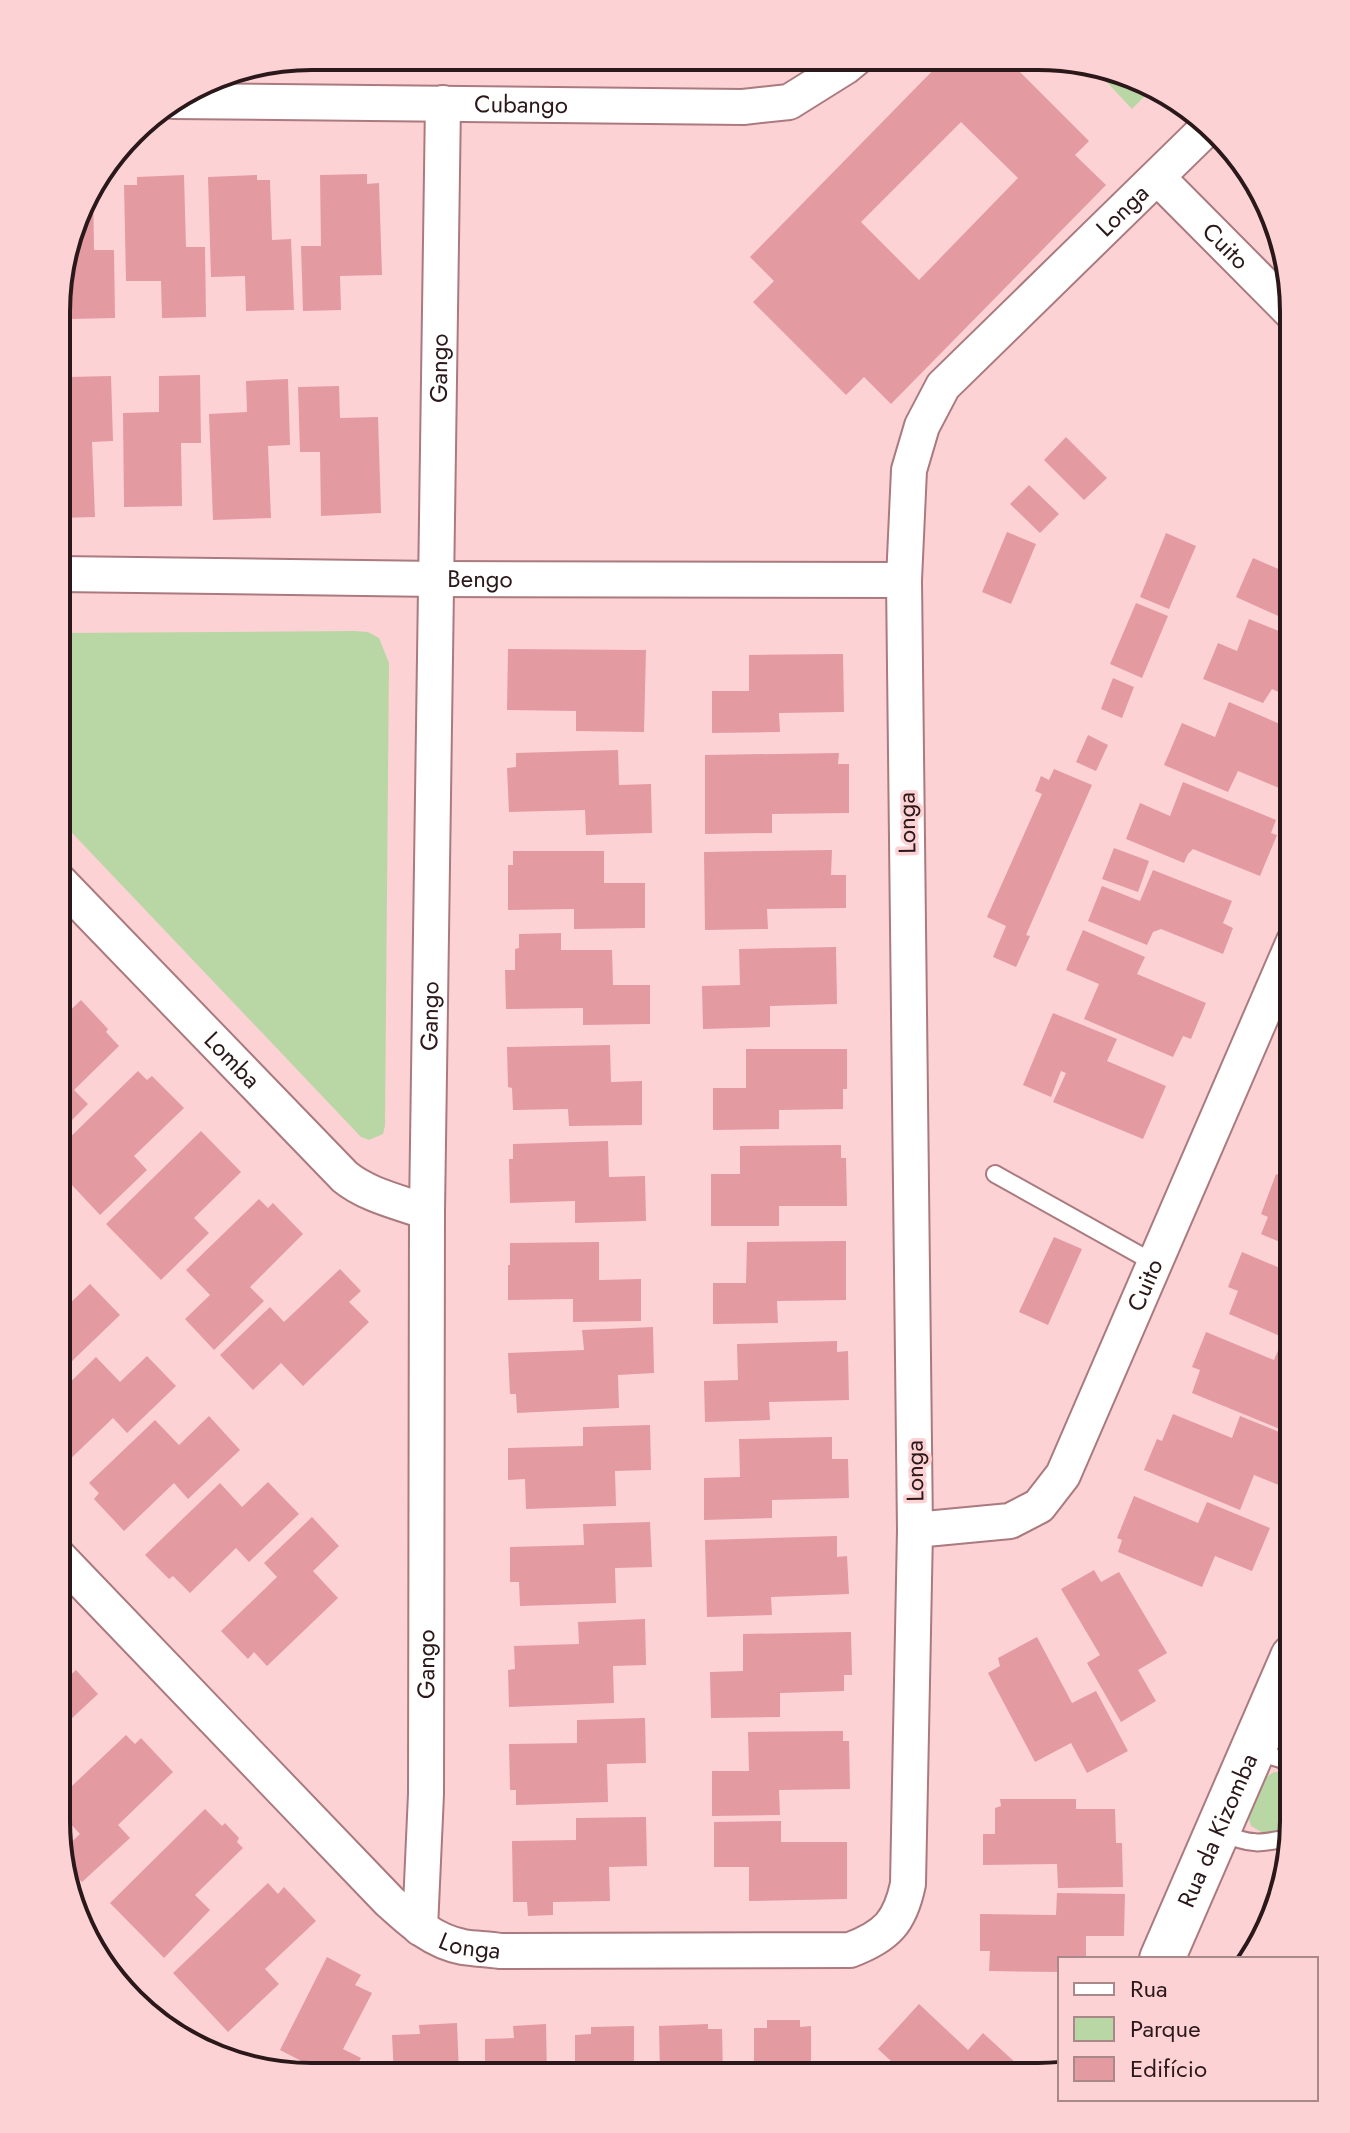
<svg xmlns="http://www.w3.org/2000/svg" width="1350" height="2133" viewBox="0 0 1350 2133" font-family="Jost,sans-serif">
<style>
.green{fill:#b9d7a5}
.building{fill:#e39aa1;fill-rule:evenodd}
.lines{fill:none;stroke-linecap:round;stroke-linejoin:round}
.lane-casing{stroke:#aa7a7e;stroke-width:20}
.street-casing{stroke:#aa7a7e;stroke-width:38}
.secondary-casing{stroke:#aa7a7e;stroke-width:48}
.lane{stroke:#fff;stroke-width:16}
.street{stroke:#fff;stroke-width:34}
.secondary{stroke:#fff;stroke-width:44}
.labels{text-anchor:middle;stroke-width:7;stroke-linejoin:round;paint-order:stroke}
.street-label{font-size:24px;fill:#2b181a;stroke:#fdd2d5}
.rim{fill:none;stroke:#2b181a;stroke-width:4}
</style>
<rect width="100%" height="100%" fill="#fdd2d5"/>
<path class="green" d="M345,56H429V67L347,68Z
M453,56L792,57L768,66L736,69L453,66Z
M1102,71L1150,91L1132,109L1101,76Z
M1245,175L1275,214L1277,226L1246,194Z
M355,631L368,632L379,638L389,663L385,1126L383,1134L369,1140L361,1137L57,817L58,633Z
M1274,1772H1282L1293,1776V1795L1291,1796V1802L1283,1804L1284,1812L1291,1811L1293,1826L1265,1834L1251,1826L1248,1816L1266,1777Z"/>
<path class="building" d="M945,58H970L980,68L991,58H1006L1089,141L1075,155L1106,185L891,404L864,377L846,395L753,302L774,281L750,257ZM961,122L1018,178L919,280L861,222Z
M367,174V184L379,183L382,275L340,276L341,310L303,311L301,246H321L320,175Z
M184,175L186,247H205L206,317L162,318L161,281H126L124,185H137V177Z
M257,175V180H270L272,240L291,239L294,310L246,311L245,276L211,277L208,177Z
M93,185L94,250H114L115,318L69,319L68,283H58V279L83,198Z
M200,375L201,443H181L182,506L124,507L123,413L159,412V376Z
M111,376L113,441L92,442L95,517L58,518V407L69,406L68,377Z
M288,379L290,445L268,446L271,518L213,520L209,414L247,412L246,381Z
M339,386L340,418L378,417L381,513L321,516L320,452H300L298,387Z
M1066,437L1107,478L1084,500L1044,460Z
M1029,485L1059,514L1040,533L1010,504Z
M1007,532L1036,544L1011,604L982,592Z
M1166,533L1196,546L1169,609L1140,597Z
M1294,545V623L1236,597L1253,558L1283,571Z
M1136,603L1168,616L1142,678L1110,664Z
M1249,619L1294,637V699L1272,689L1263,703L1203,679L1218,643L1237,651Z
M508,649L646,650L644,732L576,731V711L507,710Z
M843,654L844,712L779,713L780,732L712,733V691H749V655Z
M1113,678L1134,687L1122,718L1101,709Z
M1229,702L1294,730V794L1238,771L1228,792L1164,765L1182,723L1215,737Z
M1088,735L1108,745L1096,771L1076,762Z
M618,750L619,785L651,784L652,833L586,835L585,810L509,812L507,768L516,767V753Z
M839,753L838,764H849V813L772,814V833L705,834V755Z
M1054,769L1092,785L1026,935L1030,936L1016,967L993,957L1006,926L987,917L1042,794L1035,791L1041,776L1049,780Z
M1183,782L1276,820L1271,833L1277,835L1260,876L1193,849L1188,854L1184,863L1126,839L1140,803L1170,816Z
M1114,848L1149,861L1138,892L1102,879Z
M832,850L831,875H846V908L767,909L768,929L705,930L704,852Z
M513,851H604V883H645V928L574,929V909L508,910V865H513Z
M1153,870L1232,901L1223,923L1233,928L1223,954L1161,929L1153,932L1147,945L1088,921L1102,886L1140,901Z
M1083,930L1145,957L1137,974L1206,1003L1191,1039L1183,1036L1173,1057L1084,1019L1099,984L1066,970Z
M561,933V950H612L613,985H650V1024L583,1025V1008L506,1009L505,970H515V949L519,948V934Z
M836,947L837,1004L770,1006V1027L703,1029L702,986L740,985L739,949Z
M81,1000L108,1029L106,1032L119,1046L74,1090L88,1104L57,1135V1023Z
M1053,1013L1117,1039L1107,1061L1166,1086L1143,1139L1053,1102L1066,1073L1061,1071L1051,1097L1023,1085Z
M610,1045L611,1082L642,1081V1125L569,1126L568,1109L513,1110L512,1088L508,1087L507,1047Z
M746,1049H847V1089H843V1109L779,1110V1129L713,1130V1088H746Z
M138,1071L147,1080L152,1076L184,1108L134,1156L147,1170L100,1215L57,1169V1150Z
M201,1131L241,1172L194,1218L209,1233L161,1280L106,1224Z
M608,1141L609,1177L645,1176L646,1221L575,1223V1201L510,1203L509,1159H513V1144Z
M841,1145V1158H846L847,1206H779V1226H711V1174H740V1146Z
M1276,1174L1294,1182V1248L1261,1234L1268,1217L1261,1214Z
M259,1199L268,1208L273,1203L303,1234L250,1287L264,1301L214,1350L185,1319L210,1295L186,1270Z
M1054,1237L1082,1249L1048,1325L1019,1312Z
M846,1241V1300L777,1301L778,1323L713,1324V1283H746L747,1242Z
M599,1242V1280L641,1279V1321L573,1322V1299L508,1300V1265H510V1243Z
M1242,1252L1294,1274V1342L1229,1314L1238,1291L1228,1287Z
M340,1269L361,1291L349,1302L369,1322L303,1386L281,1363L253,1390L220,1355L270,1307L284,1322Z
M90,1284L120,1315L71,1362L60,1349L57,1352V1304L63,1310Z
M653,1327L654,1373L618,1375L619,1408L517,1413L516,1394H510L508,1353L584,1350L582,1330Z
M1206,1332L1274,1360L1283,1339L1294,1344V1395L1280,1429L1192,1393L1200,1370L1192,1367Z
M837,1341V1352L848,1351L849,1400L769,1402L770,1420L705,1422L704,1381L738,1380L737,1344Z
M147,1356L176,1386L127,1433L113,1418L65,1464L57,1455V1395L96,1357L120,1382Z
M1173,1414L1232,1438L1240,1416L1294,1438V1469L1286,1488L1254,1475L1240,1510L1144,1470L1157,1439L1162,1441Z
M209,1416L240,1450L188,1499L174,1483L124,1531L94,1499L99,1493L89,1483L155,1420L179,1445Z
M650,1425L651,1470L615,1471L616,1506L526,1509L525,1479L508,1480V1448L583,1446V1427Z
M832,1437V1459H848L849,1498L772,1500V1518L704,1520V1478L740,1477L739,1439Z
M268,1482L299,1514L249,1562L236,1548L190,1593L173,1576L169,1579L145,1555L220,1483L242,1507Z
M1134,1496L1198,1523L1207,1502L1270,1528L1252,1571L1215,1556L1202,1587L1118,1552L1122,1540L1117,1538Z
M312,1517L339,1546L313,1571L338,1598L267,1666L254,1652L248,1659L221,1631L277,1577L264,1563Z
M650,1522L652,1567L615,1568L616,1603L520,1606L519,1582H510V1547L584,1545L583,1524Z
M837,1536V1557L847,1556L849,1594L771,1597L772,1615L707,1617L705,1540Z
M1094,1570L1101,1582L1119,1572L1167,1653L1138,1670L1156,1701L1121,1722L1087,1663L1100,1655L1061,1589Z
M645,1619L646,1665L613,1666L614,1703L509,1707L508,1670L515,1669L514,1646L579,1644L578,1622Z
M851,1632L852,1675H844V1691L780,1693V1717L711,1718L710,1672L743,1671V1634Z
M1037,1637L1072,1703L1096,1691L1128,1751L1087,1773L1071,1743L1035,1762L988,1673L1000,1666L998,1658Z
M56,1668L66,1679L76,1670L98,1694L56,1733Z
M645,1718L646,1763L607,1764L608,1802L516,1805V1790H510L509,1744L577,1743V1720Z
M843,1731V1741H849L850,1789L779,1790L780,1815L712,1816V1771H749L748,1732Z
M126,1735L135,1744L141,1738L173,1772L118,1825L130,1838L82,1882L64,1864L62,1851L80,1834L56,1808V1801Z
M1290,1795H1293V1810L1284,1812L1283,1803L1291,1802Z
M1000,1799H1076V1809H1115L1116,1843H1122L1123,1887L1058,1888L1057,1864L983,1865V1834H995V1808L1001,1806Z
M205,1809L222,1826L225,1823L239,1838L237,1842L243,1848L195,1895L210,1910L164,1958L110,1903Z
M646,1817L647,1866L609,1867L610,1901L553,1902V1915L528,1916L527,1902H513L512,1841L576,1840V1818Z
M781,1821V1842H847V1899L749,1901V1867H714V1822Z
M268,1883L278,1894L284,1887L316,1921L265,1969L279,1984L228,2032L173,1973Z
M1057,1893L1125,1894L1124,1936H1086V1959H1060V1972L989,1971L990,1951H980V1914L1056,1915Z
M327,1957L361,1975L355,1985L372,1993L343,2049L361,2058L352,2075H309L313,2067L280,2050Z
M919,2004L968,2050L983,2033L1031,2077H908L878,2049Z
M767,2020H800V2027L811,2026V2076H754V2028H767Z
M457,2023L459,2075H394L392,2035L420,2034L419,2025Z
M546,2024L547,2076L485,2075V2039L514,2038L513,2026Z
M708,2024V2029H722L723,2076H660L659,2026Z
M634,2026V2076H575V2035L591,2034V2027Z"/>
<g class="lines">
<defs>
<path id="lane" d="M995,1174L1156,1264
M1255,1752L1281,1759L1293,1768
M1220,1832C1252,1846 1260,1844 1293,1837"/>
<g id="street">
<path id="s1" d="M173,101L743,107L789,102L845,67L856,58"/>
<path id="s2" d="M1158,178L1294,315"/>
<path id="s3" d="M58,574L436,579L904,580"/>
<path id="s4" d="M57,879L345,1177C367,1195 399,1202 427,1212"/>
<path id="s5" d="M915,1530L1010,1521L1039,1506L1063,1475L1294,941"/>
<path id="s6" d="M56,1554L389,1901C411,1921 432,1941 463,1947C475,1949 488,1949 500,1951L850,1950C887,1936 900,1922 908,1884L915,1530L904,580L909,470L922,426L943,386L1208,127"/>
<path id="s7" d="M420,1928L426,1794L427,1212L443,103"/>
</g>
<g id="secondary">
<path id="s8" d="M1162,1959L1293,1657"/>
</g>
</defs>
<use href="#lane" class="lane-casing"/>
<use href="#street" class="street-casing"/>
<use href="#secondary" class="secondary-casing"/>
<use href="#lane" class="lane"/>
<use href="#street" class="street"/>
<use href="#secondary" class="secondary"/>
</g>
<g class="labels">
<g class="street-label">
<text dy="8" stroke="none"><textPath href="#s1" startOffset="348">Cubango</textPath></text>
<text dy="8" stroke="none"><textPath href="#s6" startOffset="2806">Longa</textPath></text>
<text dy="8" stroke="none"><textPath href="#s2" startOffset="96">Cuito</textPath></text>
<text dy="8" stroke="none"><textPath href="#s7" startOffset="1560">Gango</textPath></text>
<text dy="8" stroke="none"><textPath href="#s3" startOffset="422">Bengo</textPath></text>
<text transform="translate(907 823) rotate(-91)" y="8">Longa</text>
<text dy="8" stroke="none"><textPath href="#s7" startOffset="912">Gango</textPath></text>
<text dy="8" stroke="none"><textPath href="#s4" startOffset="252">Lomba</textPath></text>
<text dy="8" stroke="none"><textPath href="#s5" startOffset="374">Cuito</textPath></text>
<text transform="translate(915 1471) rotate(-91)" y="8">Longa</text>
<text dy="8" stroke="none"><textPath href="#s7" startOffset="264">Gango</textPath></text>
<text dy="8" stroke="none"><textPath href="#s8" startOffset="140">Rua da Kizomba</textPath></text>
<text dy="8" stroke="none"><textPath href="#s6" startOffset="576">Longa</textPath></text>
</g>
</g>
<path d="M0 0H1350V2133H0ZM312 70H1038A242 242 0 0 1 1280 312V1821A242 242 0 0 1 1038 2063H312A242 242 0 0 1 70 1821V312A242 242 0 0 1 312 70Z" fill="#fdd2d5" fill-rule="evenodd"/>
<path class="rim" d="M312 70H1038A242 242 0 0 1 1280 312V1821A242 242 0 0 1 1038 2063H312A242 242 0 0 1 70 1821V312A242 242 0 0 1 312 70Z"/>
<rect x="1058" y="1957" width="260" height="144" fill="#fdd2d5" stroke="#a9888a" stroke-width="2"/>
<rect x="1074" y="1983" width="40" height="12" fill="#ffffff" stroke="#a9888a" stroke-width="2"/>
<text x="1130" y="1997" font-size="24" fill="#2b181a">Rua</text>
<rect x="1074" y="2017" width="40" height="24" fill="#b9d7a5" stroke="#a9888a" stroke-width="2"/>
<text x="1130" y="2037" font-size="24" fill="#2b181a">Parque</text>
<rect x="1074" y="2057" width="40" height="24" fill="#e39aa1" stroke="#a9888a" stroke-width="2"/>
<text x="1130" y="2077" font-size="24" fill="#2b181a">Edifício</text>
</svg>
